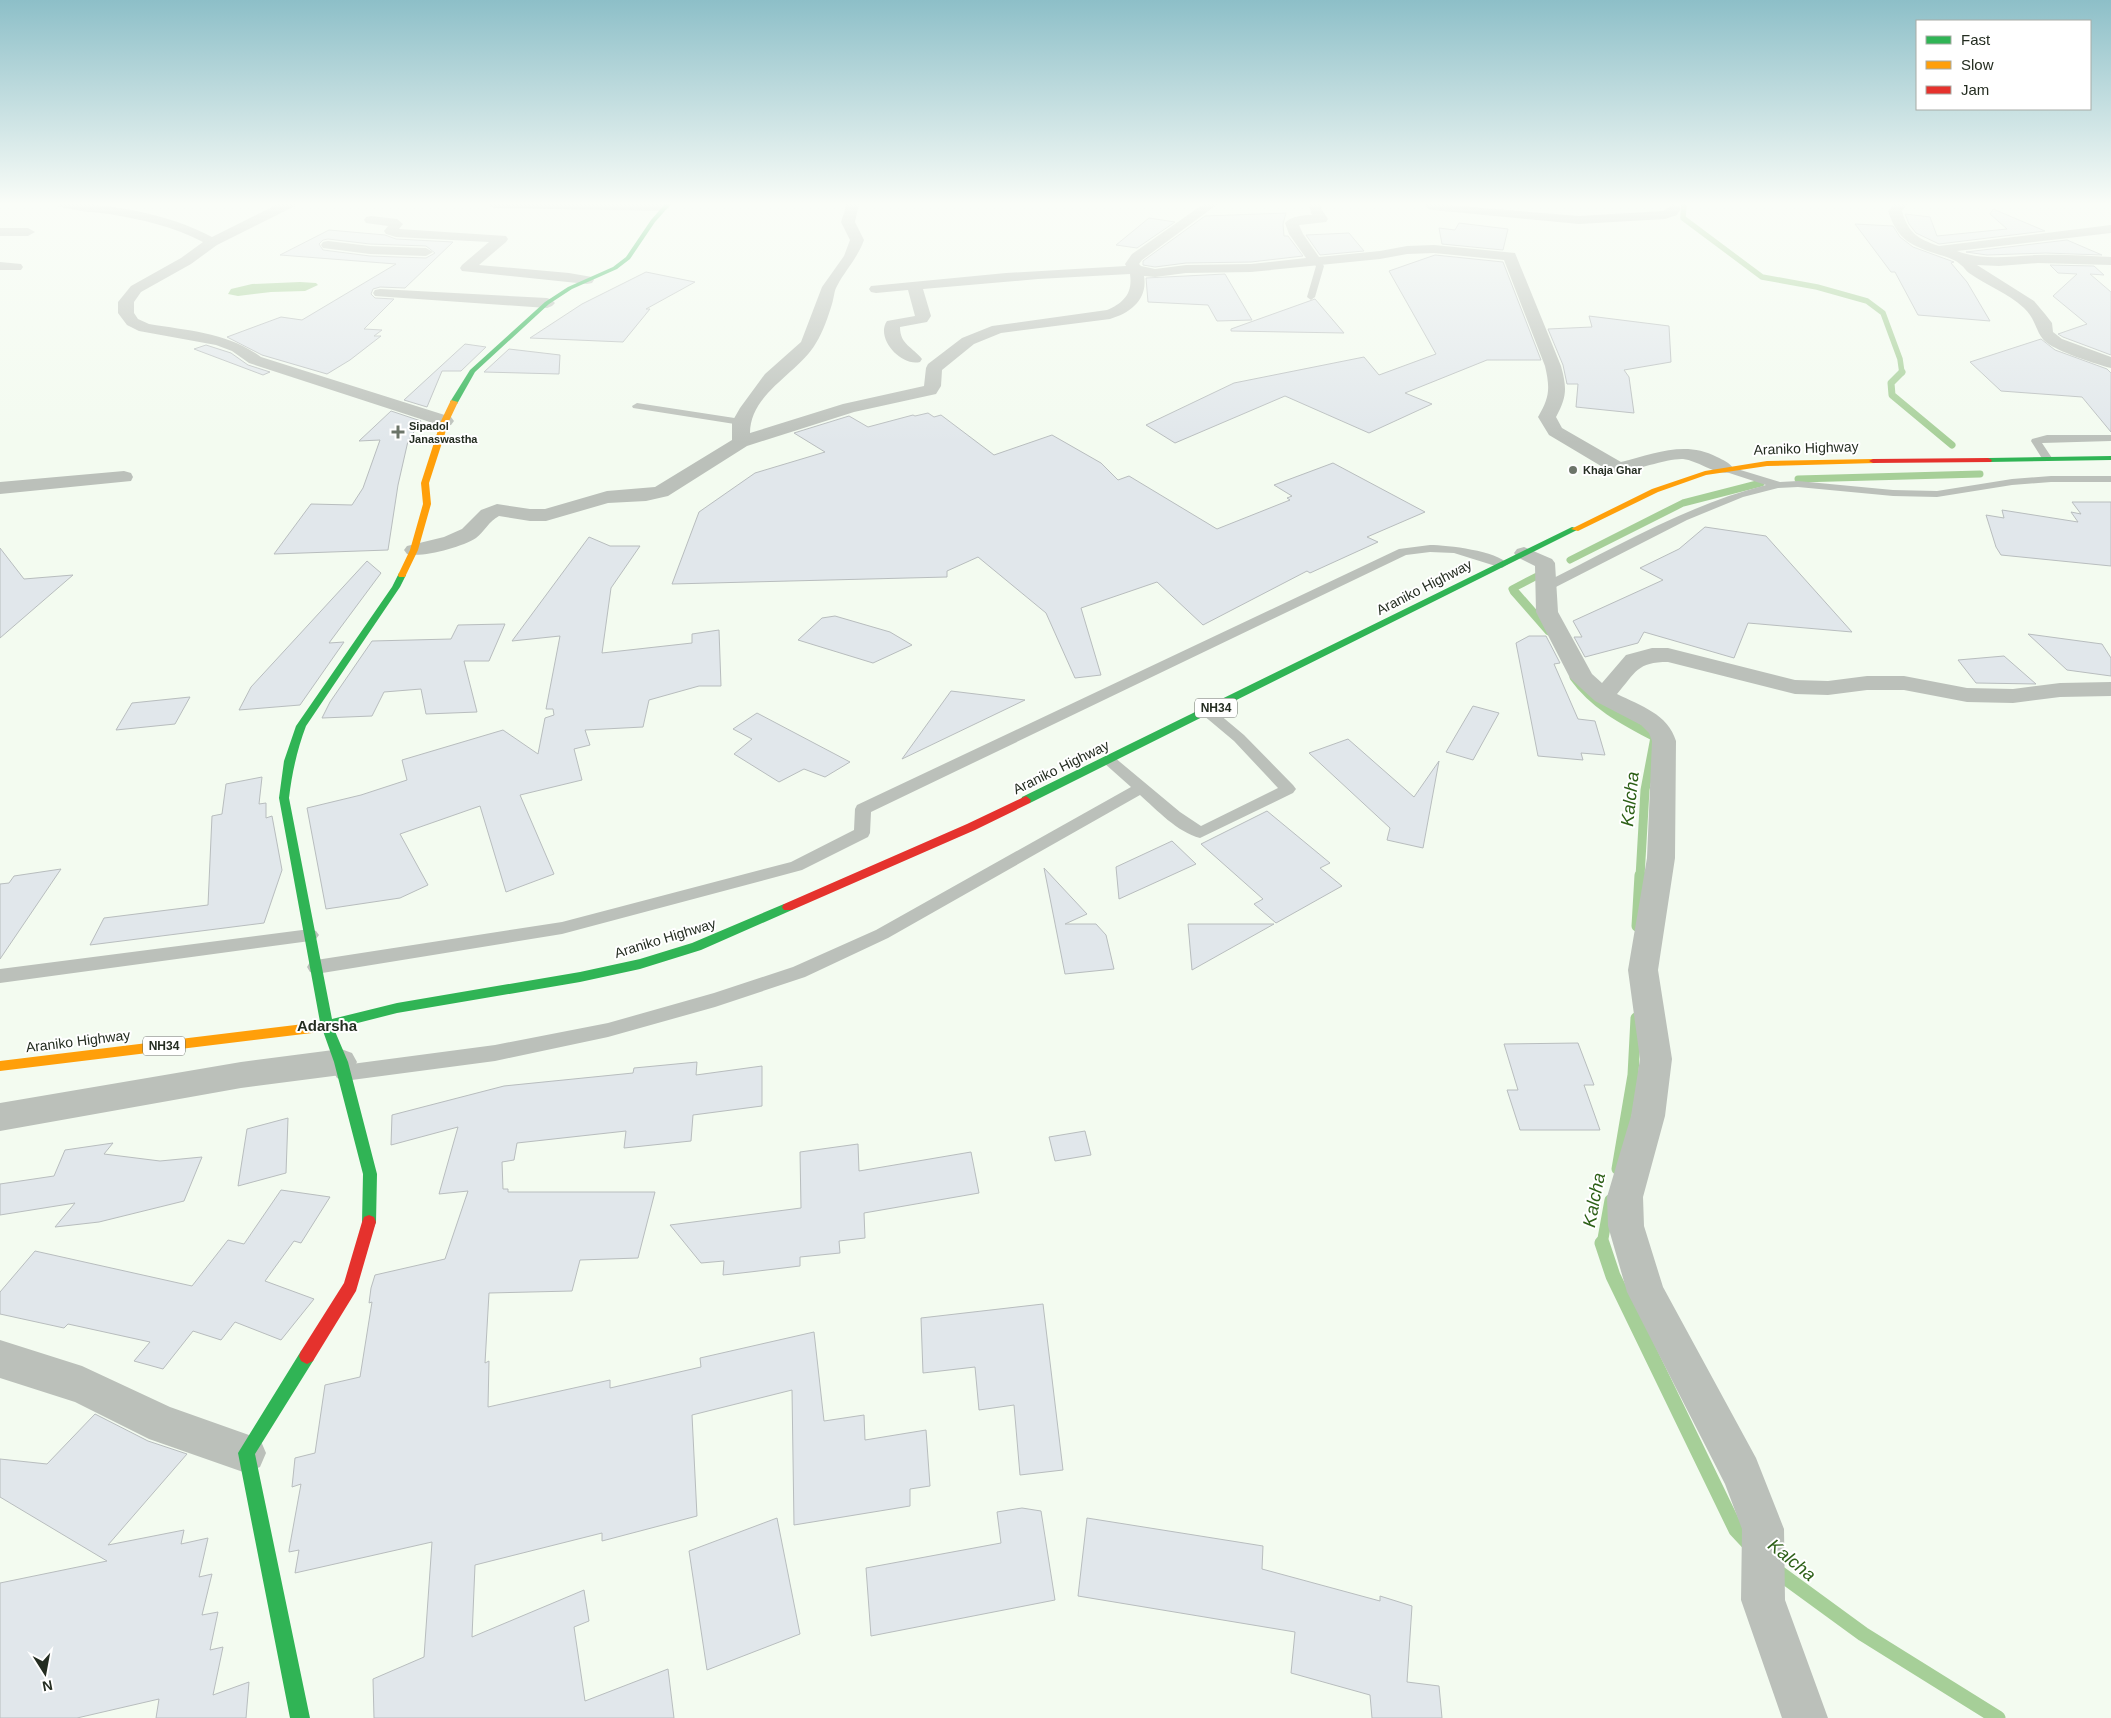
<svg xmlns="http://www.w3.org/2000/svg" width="2111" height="1718" viewBox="0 0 2111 1718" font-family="Arial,sans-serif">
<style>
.water{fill:#a6cf98}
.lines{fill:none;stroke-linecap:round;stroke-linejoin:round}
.stream-far4{stroke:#a6cf98;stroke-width:5.5}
.stream-far3{stroke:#a6cf98;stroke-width:7}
.stream-far2{stroke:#a6cf98;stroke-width:9}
.stream-far1{stroke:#a6cf98;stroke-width:11}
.stream{stroke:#a6cf98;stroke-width:15}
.building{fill:#e1e7eb;stroke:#b8bdbe;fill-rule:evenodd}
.lane{fill:#bbc0ba;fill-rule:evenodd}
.street{fill:#bbc0ba;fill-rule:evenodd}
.fast{fill:#30b455;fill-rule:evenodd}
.slow{fill:#ff9f0a;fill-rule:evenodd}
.jam{fill:#e5322d;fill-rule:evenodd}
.poi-dot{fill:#6c7569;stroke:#fff;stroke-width:2}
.labels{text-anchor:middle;stroke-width:4;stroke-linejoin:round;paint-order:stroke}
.far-poi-label{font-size:11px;font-weight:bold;fill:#242d21;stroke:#fff;text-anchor:start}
.shield{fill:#fff;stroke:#666c64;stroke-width:1}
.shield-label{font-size:12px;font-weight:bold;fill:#242d21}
.street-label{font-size:14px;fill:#242d21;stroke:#fff}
.neighbourhood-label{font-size:15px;font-weight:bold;fill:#242d21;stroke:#fff}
.near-water-label{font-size:18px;font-style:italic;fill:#2d6017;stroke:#fff}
</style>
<rect width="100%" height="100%" fill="#f3fbf0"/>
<path class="water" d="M300,282L316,283L318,285L305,291L271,292L238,296L228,294L231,289L252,284Z"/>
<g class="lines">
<path class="stream-far4" d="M1684,203L1683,218L1762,277L1817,287L1867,301L1883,313L1900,359L1902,373"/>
<path class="stream-far3" d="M1902,372L1891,383L1892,395L1952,445
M1798,479L1980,474
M1570,560L1683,503L1761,483
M1515,593L1512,589L1541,574"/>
<path class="stream-far2" d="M1514,591L1549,631
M1574,677C1595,706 1625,721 1655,737L1645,790L1640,877"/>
<path class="stream-far1" d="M1637,926L1640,875
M1617,1169L1633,1075L1636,1018
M1602,1244L1610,1200"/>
<path class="stream" d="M1602,1243L1613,1276L1736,1530L1750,1545
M1774,1569L1863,1634L1998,1718"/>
</g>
<path class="building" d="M1993,209L2045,231L1939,244L1916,233L1909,224L1905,214L1930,217L1937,236L2007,229L1990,214Z
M1286,213L1283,224L1284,236H1288L1303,256L1251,262L1186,263L1155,267L1143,265V261L1205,216Z
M1149,218L1175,222L1137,248L1116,245Z
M1459,223L1508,229L1503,250L1442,244L1439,228L1455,230Z
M1855,224L1893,226L1900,237L1913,247L1954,262L1951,263L1967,282L1990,321L1918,315L1895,272H1891Z
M329,230L385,235L396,239L453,242L405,288L380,287L373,289L371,294L375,298L394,299L364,329L382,330L374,336H381L350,360L327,374L262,355L227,337L281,317L302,320L396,264L280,255ZM328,239L370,244L426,246L435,253L426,258L370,256L323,250L319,244L323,240Z
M1349,233L1364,251L1320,255L1306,235Z
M2067,240L2102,255L2046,253L1987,255L1966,252Z
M1435,255L1503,262L1541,360H1487L1405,393L1432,404L1369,433L1285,396L1175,443L1146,425L1234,383L1364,357L1379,375L1436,354L1389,271Z
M2050,265L2094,266L2104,275L2090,274L2111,292V355L2063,337L2058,334L2087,324L2053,296L2077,274L2058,273Z
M646,272L695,282L646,309H650L623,342L530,338L582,304Z
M1225,274L1252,320L1217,321L1208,305L1148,302L1146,278Z
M1315,299L1344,333L1231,331V329Z
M1589,316L1669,326L1671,362L1624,370L1629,377L1634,413L1576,407L1578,384H1567L1563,365L1548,329L1592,327Z
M2041,339L2055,350L2107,369L2111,373V432L2082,397L2001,391L1970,362Z
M465,344L486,347L461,371H442L427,407L404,400Z
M206,345L231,353L248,365L270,372L263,375L194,349Z
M509,349L560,355L559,374L484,372Z
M391,411L421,421L408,441L398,485L388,550L274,554L311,504L352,505L363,488L380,440L359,441Z
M928,413L934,417L941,415L994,455L1052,435L1101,463L1118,480L1129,476L1217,529L1290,500L1287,498L1292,496L1274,485L1333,463L1425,512L1367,537L1378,542L1310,573L1307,571L1203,625L1157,582L1081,608L1101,675L1075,678L1046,613L978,557L947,571V577L672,584L699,512L755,473L825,452L794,433L849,416L868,427L913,415L915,416Z
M2072,502H2111V566L2001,555L1996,547L1986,515L2004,518L2002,510L2078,522L2071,512L2081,514Z
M1705,527L1766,536L1852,632L1748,623L1734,658L1644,632L1638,643L1585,657L1574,637H1582L1573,621L1663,580L1640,568L1679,549Z
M589,537L610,546H640L611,588L602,653L692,643V634L719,630L721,686H699L649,700L643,727L585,730L590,745L574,749L582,780L520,795L554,874L506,892L480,806L400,834L428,885L400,898L326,909L307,808L361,795L407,780L402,760L503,730L538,754L545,718L554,715L553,709H546L560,636L512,641Z
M0,548L24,579L73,575L0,638Z
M367,561L381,573L329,643L344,642L300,705L239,710L251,687Z
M835,616L890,632L912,645L873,663L798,640L822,618Z
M505,624L489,661H464L477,712L426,714L421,689L384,692L372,716L322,718L330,702L372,641L451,639L458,625Z
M2028,634L2102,644L2111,658V676L2067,670Z
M1529,636H1546L1560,663L1554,664L1578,719L1595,721L1605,755L1581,753L1583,760L1538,756L1516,643Z
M2004,656L2036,684L1976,683L1958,660Z
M951,691L1025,700L902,759Z
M190,697L175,724L116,730L132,703Z
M1473,706L1499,713L1473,760L1446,752Z
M757,713L850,762L825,777L804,769L779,782L734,754L752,739L733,729Z
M1348,739L1414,797L1439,761L1423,848L1387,840L1390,828L1309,753Z
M262,777L259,804L266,803V818L272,816L282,870L264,923L90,945L104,918L208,905L212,816L222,814L226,784Z
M1267,811L1330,863L1320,868L1342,886L1276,923L1254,904L1263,899L1201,844Z
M1172,841L1196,864L1119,899L1116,867Z
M1044,868L1087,914L1065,924H1096L1106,935L1114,969L1065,974Z
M61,869L0,959V884L9,883L14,876Z
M1188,924H1274L1192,970Z
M1578,1043L1594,1085H1584L1600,1130H1520L1507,1090H1518L1504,1044Z
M697,1062L696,1075L762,1066V1106L693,1115L691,1141L624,1148L626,1131L517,1143L514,1160L502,1162L503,1189H508V1192H655L638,1258L580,1260L572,1291L489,1293L485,1363L489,1361L488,1407L610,1380V1388L701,1367L700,1358L814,1332L824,1421L864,1415L865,1440L926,1430L930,1486L910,1489V1506L794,1525L792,1390L692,1415L697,1516L602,1541V1533L475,1565L472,1637L584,1590L589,1621L574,1627L585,1701L668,1669L674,1718H374L373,1679L424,1657L432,1542L295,1573L299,1550L289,1552V1550L301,1484L292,1487L295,1458L315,1453L325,1385L360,1377L372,1302L369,1303L371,1288L375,1275L445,1259L468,1191L439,1194L458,1127L391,1145L392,1115L504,1086L633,1073L634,1068Z
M288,1118L286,1173L238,1186L247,1129Z
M1085,1131L1091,1155L1055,1161L1049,1137Z
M113,1143L104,1154L160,1161L202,1157L184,1201L99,1222L55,1227L75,1203L0,1215V1184L54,1176L65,1150Z
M858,1144L859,1171L971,1152L979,1193L864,1213L865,1238L839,1241L840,1253L800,1257V1266L750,1272L723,1275L724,1261L701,1263L670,1225L801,1208L800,1152Z
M281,1190L330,1197L301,1243L294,1241L265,1281L314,1299L281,1340L235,1322L221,1340L193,1331L163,1369L134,1361L150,1342L68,1324L64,1328L0,1314V1292L35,1251L192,1286L228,1240L244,1244Z
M1043,1304L1063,1470L1020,1475L1014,1405L979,1410L975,1367L923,1373L921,1318Z
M95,1414L148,1441L187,1454L108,1545L184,1530L181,1544L208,1538L199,1577L212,1574L202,1615L218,1612L210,1650L223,1647L213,1695L249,1682L246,1718H156L159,1699L77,1718H0V1583L107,1561L0,1497V1459L47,1464Z
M1022,1508L1041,1511L1055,1600L871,1636L866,1568L1001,1543L997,1512Z
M777,1518L800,1634L707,1670L689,1551Z
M1087,1518L1263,1546L1262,1569L1380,1601V1596L1412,1606L1407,1682L1439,1686L1442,1718H1372L1370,1695L1291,1673L1295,1632L1078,1596Z"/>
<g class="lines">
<path class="lane" d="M1313,260H1319L1324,266L1315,297L1311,300L1307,297L1316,266L1312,262Z
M637,403L741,419L746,422L741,425L633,408L632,406Z
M2047,435H2111V441L2042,443L2052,458L2047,461L2043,460L2031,441L2032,439Z
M1724,465L1780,482L1798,481L1893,490L1937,491L2012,479L2051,476H2111V482H2051L2012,485L1937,497L1893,496L1798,487L1778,488L1743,497L1687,520L1550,590H1542L1540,587L1542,584C1614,548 1687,505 1766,485L1720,470L1718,468L1720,466Z
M1430,545C1448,545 1497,551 1508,564L1502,568L1454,553L1430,552L1406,555L871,812L870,833L868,837L802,870L562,934L316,974L310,972L307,967L310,962L316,960L562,922L791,862L854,830L855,809L857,805L1399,549Z
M1208,708L1213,709L1244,735L1293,785L1296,789L1293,793L1200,838C1177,832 1157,810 1140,795L888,938L805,977L715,1007L608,1037L495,1061L344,1081L337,1078L334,1073L337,1068L344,1065L495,1045L608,1023L714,993L793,967L876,930L1131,787L1104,763L1102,760L1104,757H1114L1180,812L1201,826L1278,788L1234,741L1203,715L1201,712L1203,709Z
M310,929L316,931L319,935L316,939L310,941L0,983V969Z"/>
<path class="street" d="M57,203C106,203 168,213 212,237L280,203H296L295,206L217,245L191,264L141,292L134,302V313L138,319L149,324C190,331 226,332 261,357L451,417L454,421L451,425L445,426L439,425L249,363L232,351L216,345L139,331L127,325L118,313V302L131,286L181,258L203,242C175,227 140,219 109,214C92,212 75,211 58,206Z
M489,203H664L670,207L664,211L495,208L490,207Z
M847,203H859L855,222L864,240C857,259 846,269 837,286C834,291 834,298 832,304C828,317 823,332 816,343C798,374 750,393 750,433L843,404L924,386L926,368L928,364L962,338L992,326L1107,310C1123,303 1133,294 1130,274L1038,279L923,289L931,316L927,322L900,327C900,345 913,347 922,359L920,362C901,367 875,338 887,321L915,316L908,290L876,293L871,292L869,289L871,286L1006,273L1126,266L1125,264L1132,254L1205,203H1219L1142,260L1139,264L1141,266L1155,269L1186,265L1251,264L1306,258L1289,234L1285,223C1291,216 1303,215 1312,215L1308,203H1320L1322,210L1328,219L1326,222L1299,225L1303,234L1319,257L1380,251L1407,246L1434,245L1515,253L1561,366C1567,388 1567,397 1556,417L1562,428L1621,462C1654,454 1685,440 1717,457C1723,460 1729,462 1733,468L1731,472C1715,476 1700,461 1683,459C1669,458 1634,470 1618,474L1611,472L1549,435L1538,417C1550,397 1550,388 1545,366L1504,260L1434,253L1407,254L1380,259L1251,272L1186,273L1155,277L1144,276C1148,299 1131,313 1110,319L1001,333L974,344L942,370L941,386L936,394L854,412L747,446L668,496L646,501L608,503L546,521H530L499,516C489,521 484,532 476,538C462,547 423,558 407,554L404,550L407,546L444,537L462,529L481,510L497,504L530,509H545L607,491L655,487L732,440V422L740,408L765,374L801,342L822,287L844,256L850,240L841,222Z
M1424,203L1579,216L1663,211L1674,204L1681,208L1677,215L1665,219L1579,224L1433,210L1428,209Z
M1895,203H1908L1902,211C1908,233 1918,239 1939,246L2111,225V233L1957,251C1983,261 2010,256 2037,255C2062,254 2087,256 2111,257V265L2038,263L1999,266L1977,265L2034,301L2045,314L2052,323L2053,332L2062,339L2111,357V368C2095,364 2063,353 2050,345C2035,336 2038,321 2024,308C2008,293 1987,286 1969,273C1966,271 1964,267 1961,265C1956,260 1948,257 1940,255C1912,246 1898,241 1888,211Z
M371,216L397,219L403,224L399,229L506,236L508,239L506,242L479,265L569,273L592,277L594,280L592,283L587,284L462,271L460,268L462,265L489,242L396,237L386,234L384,231L388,226L366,223L364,220L366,217Z
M0,228H28L35,232L28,236H0Z
M328,241L370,246L426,248L433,252L426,256L370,254L323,248L321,245L323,242Z
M0,262L21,264L23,267L21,270H0Z
M380,289L547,298L552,300L555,303L552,306L547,308L375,296L373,293L375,290Z
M124,471L131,473L133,477L131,481L0,494V482Z
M1524,547L1552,559L1555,563L1558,612L1592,674L1602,683L1626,655L1652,648H1668L1795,680L1828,681L1867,676H1904L1967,688L2013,689L2060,683L2111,682V696L2060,697L2013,703L1967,702L1904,690H1867L1828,695L1795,694L1668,662C1637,662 1636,672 1617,694C1641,706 1668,714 1676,741L1675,858L1658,970L1672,1059L1665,1116L1643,1197L1644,1226L1663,1287L1756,1458L1784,1529L1785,1600L1828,1718H1782L1741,1600L1742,1529L1725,1484L1627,1292L1608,1226L1607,1197L1631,1116L1640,1059L1628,970L1647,858L1652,741L1649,733L1641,725L1595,701L1570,678L1536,612L1535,566L1517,557L1514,553L1517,549Z
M341,1049L352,1053L357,1062L352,1071L341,1075L241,1088L0,1131V1103L241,1062Z
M0,1340L82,1366L170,1407L260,1439L266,1453L260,1467L246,1473L149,1439L75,1402L0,1378Z"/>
<path class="fast" d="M666,203H672L655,222L630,259L617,269L572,289L549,304L475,372L457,404H451L450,402L470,370L545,302L568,287L613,267L626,257L651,220Z
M2111,456V460L1988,462L1984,460L1988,458Z
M1572,527L1579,529L1030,803H1022L1021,800L1022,797Z
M402,572L406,575L400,587L306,726C297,750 292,773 289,798L332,1019L397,1003L580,972L640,959L692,943L784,904H792L794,907L792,910L701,950L640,969L580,982L397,1013L334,1029L348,1062L377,1174L376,1222L374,1227L369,1229L364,1227L362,1222L363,1174L334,1062L323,1031L312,1033L307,1032L306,1028L307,1024L320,1022L279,798L284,761L296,726L392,587L399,573Z
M307,1348L313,1351L315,1356L313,1361L255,1454L310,1718H290L238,1453L301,1351Z"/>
<path class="slow" d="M451,400L458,402L449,421L429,483L431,504L418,550L405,577H399L398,575L410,550L423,504L421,483L441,421Z
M1873,459L1877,461L1876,463L1767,466L1706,475L1658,492L1578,531L1571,529L1652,489L1705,471L1767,461Z
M312,1023L317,1024L318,1028L317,1032L312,1033L0,1071V1061Z"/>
<path class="jam" d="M1988,458L1992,460L1991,462L1873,463L1869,461L1873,459Z
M1026,796L1031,800L1030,803L975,830L792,910H784L782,907L784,904L967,824Z
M369,1215L374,1217L376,1222L356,1291L313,1361L307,1364L301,1361L299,1356L301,1351L344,1283L362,1222L364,1217Z"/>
</g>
<linearGradient id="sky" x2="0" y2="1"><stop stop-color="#8dbfc8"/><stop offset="0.46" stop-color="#fafdf8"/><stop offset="1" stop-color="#fafdf8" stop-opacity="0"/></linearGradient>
<rect width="2111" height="443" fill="url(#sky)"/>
<g class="poi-dot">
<path d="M395.5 424.5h5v5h5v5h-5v5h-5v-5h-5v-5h5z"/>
<circle cx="1573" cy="470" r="5"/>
</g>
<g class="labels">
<g class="far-poi-label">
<text x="409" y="430">Sipadol<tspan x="409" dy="13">Janaswastha</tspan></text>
<text x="1583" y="474">Khaja Ghar</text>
</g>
<g class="shield">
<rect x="1195" y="698.5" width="42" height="19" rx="4"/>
<rect x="143" y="1036.5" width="42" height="19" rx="4"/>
</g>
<g class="shield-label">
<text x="1216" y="712">NH34</text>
<text x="164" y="1050">NH34</text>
</g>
<g class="street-label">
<text transform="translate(1806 448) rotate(-2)" y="5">Araniko Highway</text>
<text transform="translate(1424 587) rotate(-27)" y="5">Araniko Highway</text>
<text transform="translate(1061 767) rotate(-26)" y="5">Araniko Highway</text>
<text transform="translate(665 938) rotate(-17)" y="5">Araniko Highway</text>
<text transform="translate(78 1041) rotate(-7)" y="5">Araniko Highway</text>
</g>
<g class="neighbourhood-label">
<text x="327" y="1031">Adarsha</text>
</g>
<g class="near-water-label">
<text transform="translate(1630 799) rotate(-84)" y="6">Kalcha</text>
<text transform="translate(1594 1200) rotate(-79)" y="6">Kalcha</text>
<text transform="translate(1792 1560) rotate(39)" y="6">Kalcha</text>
</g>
</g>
<rect x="1916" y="20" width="175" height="90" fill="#ffffff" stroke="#a7aba6"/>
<rect x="1926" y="36" width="25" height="8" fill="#30b455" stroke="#a7aba6"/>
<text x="1961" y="45" font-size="15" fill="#242d21">Fast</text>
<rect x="1926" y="61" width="25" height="8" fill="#ff9f0a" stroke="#a7aba6"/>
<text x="1961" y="70" font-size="15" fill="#242d21">Slow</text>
<rect x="1926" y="86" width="25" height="8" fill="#e5322d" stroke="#a7aba6"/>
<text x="1961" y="95" font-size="15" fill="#242d21">Jam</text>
<g transform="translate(45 1673) rotate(169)" stroke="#ffffff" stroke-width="4" paint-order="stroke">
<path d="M0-4L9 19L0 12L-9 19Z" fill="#242d21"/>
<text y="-8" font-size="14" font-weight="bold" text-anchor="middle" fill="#242d21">N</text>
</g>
</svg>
